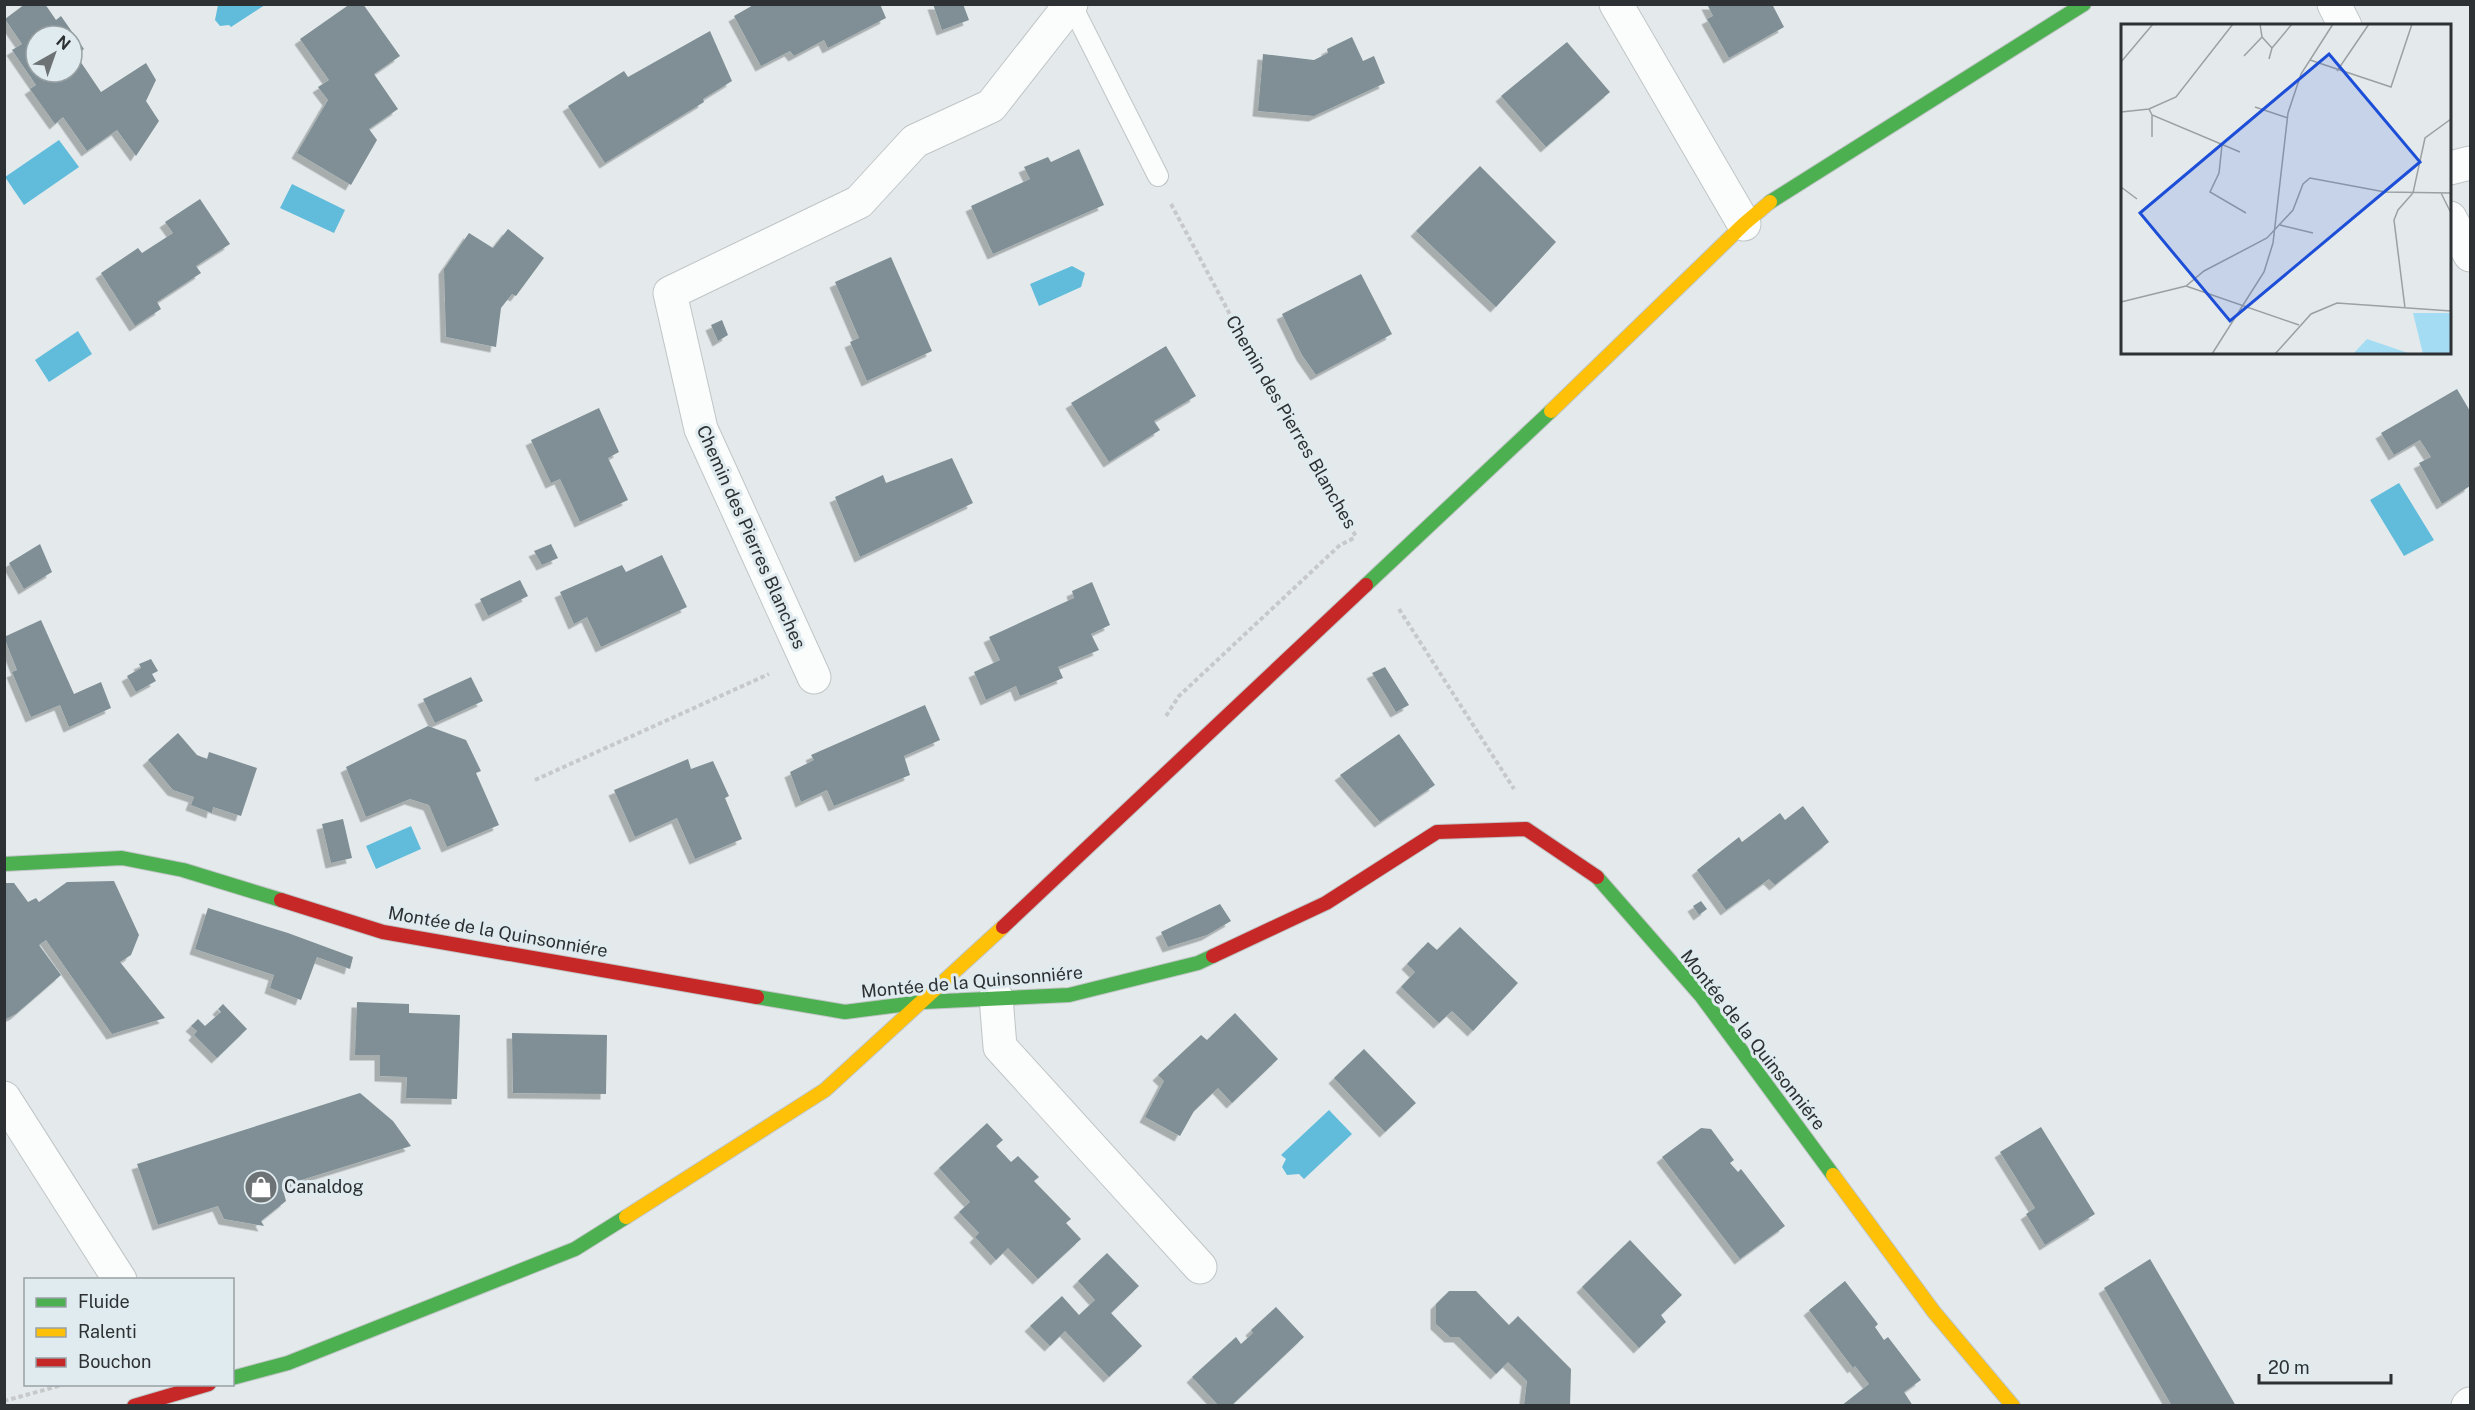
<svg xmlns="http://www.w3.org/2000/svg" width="2475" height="1410" viewBox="0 0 2475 1410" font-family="'Public Sans',sans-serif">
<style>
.water{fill:#61bcdb}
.building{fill:#7f8f95;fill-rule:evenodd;filter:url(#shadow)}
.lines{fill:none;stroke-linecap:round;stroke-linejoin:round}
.lane-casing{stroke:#c0c5c6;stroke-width:22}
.street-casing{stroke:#c0c5c6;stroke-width:35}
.fast-casing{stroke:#c0c5c6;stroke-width:16}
.slow-casing{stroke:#c0c5c6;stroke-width:16}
.jam-casing{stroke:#c0c5c6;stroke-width:16}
.path{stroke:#c6c8c9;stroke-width:4;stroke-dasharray:4.5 3;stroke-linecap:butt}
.lane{stroke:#fbfcfc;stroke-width:20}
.street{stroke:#fbfcfc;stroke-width:33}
.fast{stroke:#4caf50;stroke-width:14}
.slow{stroke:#ffc107;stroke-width:14}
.jam{stroke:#c62828;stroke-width:14}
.labels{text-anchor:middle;stroke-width:6;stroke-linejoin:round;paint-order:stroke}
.street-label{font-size:18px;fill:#2d3133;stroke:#e0ebf0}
.poi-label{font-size:18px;fill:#2d3133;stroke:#e0ebf0;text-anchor:start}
.inset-road{fill:none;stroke:#9ba0a2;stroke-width:1.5}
.view{fill:#1d4ed8;fill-opacity:0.15;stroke:#1d4ed8;stroke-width:3}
.inset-edge{fill:none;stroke:#2d3133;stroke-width:3}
</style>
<defs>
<filter id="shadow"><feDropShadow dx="-5.5" dy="5.5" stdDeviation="0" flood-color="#0004"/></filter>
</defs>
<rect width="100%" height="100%" fill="#e4eaec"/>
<path class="water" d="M218,5V4L265,5L231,27L229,25L220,26L215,20Z
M59,140L79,167L24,205L5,177Z
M292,184L345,210L334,233L280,208Z
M1072,266L1085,273L1081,287L1039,306L1030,284Z
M78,331L92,354L49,382L35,360Z
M2399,483L2434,540L2404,556L2370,500Z
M411,826L421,849L376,869L366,846Z
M1329,1110L1352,1134L1304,1179L1299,1174L1287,1175L1282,1167L1286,1159L1281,1155Z"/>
<path class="building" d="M25,4H45L56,20L61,16L84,49L76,55L101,92L146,63L156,80L146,101L159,121L136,156L117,130L87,151L63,117L55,124L30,89L36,85L12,50L22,44L5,19ZM36,36H72V72H36Z
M350,4H363L400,56L374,74L398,109L369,129L377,140L351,185L297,153L328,100L318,87L329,80L300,39Z
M755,4H880L886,18L828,48L824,40L794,56L790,51L761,66L734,16Z
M933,4H963L969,20L942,30Z
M1707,4H1772L1784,27L1729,58L1707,19L1713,16Z
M710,31L732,81L703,99L704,102L605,163L568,106L624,71L628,77Z
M1352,37L1363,61L1374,56L1385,83L1314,116L1258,111L1263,54L1314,60L1328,53L1327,49Z
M1567,42L1610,92L1546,147L1501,96Z
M1079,149L1104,205L993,254L971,206L1030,179L1024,167L1048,157L1051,162Z
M1480,166L1556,242L1496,307L1416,231Z
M200,199L230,244L196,266L201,273L157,302L161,309L135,326L101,273L138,248L142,253L173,233L165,222Z
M508,229L544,258L516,296L512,294L501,308L496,347L446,337L444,269L469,233L493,248Z
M891,257L932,351L867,381L850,342L859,338L835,282Z
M1361,274L1392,334L1316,375L1302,355L1282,314Z
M722,320L728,335L718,341L711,325Z
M1166,346L1196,396L1154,421L1160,430L1109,462L1071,403Z
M2457,389L2470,411V486L2442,504L2419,463L2431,457L2420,440L2394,455L2381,433Z
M599,408L619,452L608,458L628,500L580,522L560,479L551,483L531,440Z
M952,458L973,503L860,557L835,497L883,475L886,483Z
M40,544L52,572L24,589L9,563Z
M551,544L558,558L542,565L534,551Z
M662,555L687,607L601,647L587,617L574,624L560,592L622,565L626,572Z
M520,580L528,596L488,616L480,599Z
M1092,582L1110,625L1091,634L1099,650L1058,667L1063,678L1020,696L1016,686L986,700L974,672L1000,660L989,637L1074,598L1072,591Z
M41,620L74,694L101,682L111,708L69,727L60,705L31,717L12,672L17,670L4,637Z
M151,659L158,671L152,674L156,681L136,692L127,676L141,668L139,664Z
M1385,667L1409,705L1396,712L1372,673Z
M471,677L483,701L435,723L423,699Z
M925,705L940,740L904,756L910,775L834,806L827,790L801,802L790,772L814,760L811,755Z
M428,726L466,740L481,771L476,773L499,825L447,847L429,805L410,799L366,817L346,767Z
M178,733L197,755L207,759L209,752L257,768L241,816L213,807L212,813L191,805L194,797L173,790L148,760Z
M1399,734L1435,785L1380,822L1340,775Z
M688,759L691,769L713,761L729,796L725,798L742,839L695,859L677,818L635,837L614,790Z
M1803,806L1829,842L1775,885L1769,879L1726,910L1697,870L1739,837L1742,842L1780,813L1785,820Z
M343,819L352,858L331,863L322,824Z
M114,881L139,935L131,955L120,962L165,1018L112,1034L46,940L39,945L61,975L16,1014L4,1020V883H14L28,902L36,898L39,902L67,882Z
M1701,901L1707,909L1699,915L1693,906Z
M1220,904L1231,921L1207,935L1168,947L1161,932Z
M208,908L288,933L353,957L350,969L317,957L301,1000L270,988L274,975L195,949Z
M1460,927L1518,983L1473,1031L1452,1011L1439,1023L1401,987L1415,972L1407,964L1428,942L1437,950Z
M357,1002L409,1004V1013L460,1015L457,1099L406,1098L407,1077L380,1076V1055H355Z
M223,1004L247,1029L217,1058L194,1035L197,1031L191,1026L198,1019L205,1026L221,1012L218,1009Z
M1235,1013L1278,1059L1232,1103L1218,1088L1194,1111L1180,1136L1145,1117L1164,1081L1158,1075L1201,1035L1207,1040Z
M512,1033L607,1035L606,1094L513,1093Z
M1364,1049L1416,1103L1385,1132L1334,1078Z
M360,1093L393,1121L411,1146L282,1186L286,1201L261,1221L264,1226L224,1219L218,1206L158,1225L137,1164Z
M987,1123L1003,1140L996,1146L1011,1162L1018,1156L1039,1177L1034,1181L1071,1219L1066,1223L1081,1239L1038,1279L1008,1248L996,1260L975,1237L979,1233L959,1212L970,1202L939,1168Z
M2041,1127L2095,1214L2045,1245L2026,1214L2035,1208L2000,1152Z
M1701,1128L1711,1129L1734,1160L1730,1163L1738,1172L1741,1169L1785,1226L1740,1259L1662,1157Z
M1630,1240L1682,1295L1661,1315L1666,1322L1639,1348L1582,1287Z
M1107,1253L1139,1286L1111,1313L1142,1346L1109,1377L1065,1331L1050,1346L1030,1326L1062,1296L1079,1315L1095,1300L1078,1281Z
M2150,1259L2236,1406H2172L2104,1288Z
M1845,1281L1878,1324L1875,1327L1884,1340L1888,1337L1921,1380L1904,1392L1913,1406H1841L1869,1384L1855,1366L1853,1368L1809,1310Z
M1449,1291H1476L1509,1325L1518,1316L1571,1369L1570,1406H1524L1527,1381L1508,1362L1496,1374L1459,1337H1450L1436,1324V1304Z
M1276,1307L1304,1337L1231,1406H1219L1192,1377L1236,1337L1241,1344L1253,1333L1251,1330Z"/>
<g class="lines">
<defs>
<path id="lane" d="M1071,4L1158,176"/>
<path id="street" d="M1616,4L1744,224
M2334,4L2345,26
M2450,168L2470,163
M2450,218L2470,255
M814,677L701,429L670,293L859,202L915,141L991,106L1071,4
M996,997L1000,1047L1200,1267
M4,1098L120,1280
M2468,1406L2470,1404"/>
<path id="fast" d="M1770,202L2084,4
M1366,585L1551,411
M4,864L122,858L183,870L281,900
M1597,877L1702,997L1833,1175
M757,997L845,1012L923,1002L1069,995L1198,963L1213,956
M232,1378L288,1363L575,1249L626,1217"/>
<path id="slow" d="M1551,411L1744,224L1770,202
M1833,1175L1934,1312L2013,1406
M626,1217L825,1090L1003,927"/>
<path id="jam" d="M281,900L383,932L757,997
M1003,927L1366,585
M1213,956L1326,903L1437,832L1526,829L1597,877
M134,1406L209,1384"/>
</defs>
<use href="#lane" class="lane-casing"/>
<use href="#street" class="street-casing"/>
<use href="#fast" class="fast-casing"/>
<use href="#slow" class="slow-casing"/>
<use href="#jam" class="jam-casing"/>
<path class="path" d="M1171,204L1280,408L1357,538
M1399,609L1514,789
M1166,716L1179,696L1340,545L1356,537
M535,780L769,674
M4,1401L66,1384"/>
<use href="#lane" class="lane"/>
<use href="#street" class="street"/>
<use href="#fast" class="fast"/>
<use href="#slow" class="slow"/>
<use href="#jam" class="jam"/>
</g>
<defs>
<symbol id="shop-disc" viewBox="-11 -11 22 22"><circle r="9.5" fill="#6d7274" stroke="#e0ebf0"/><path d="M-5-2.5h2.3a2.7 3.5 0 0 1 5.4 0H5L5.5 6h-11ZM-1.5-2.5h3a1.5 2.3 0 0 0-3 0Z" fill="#fff"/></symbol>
</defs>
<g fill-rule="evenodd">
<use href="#shop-disc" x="242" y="1168" width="38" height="38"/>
</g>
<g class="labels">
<g class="street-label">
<text transform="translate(1291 422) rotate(60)" y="6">Chemin des Pierres Blanches</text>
<text transform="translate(751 537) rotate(66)" y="6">Chemin des Pierres Blanches</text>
<text transform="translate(498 932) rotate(10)" y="6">Montée de la Quinsonniére</text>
<text transform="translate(972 982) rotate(-5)" y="6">Montée de la Quinsonniére</text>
<text transform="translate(1753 1040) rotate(52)" y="6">Montée de la Quinsonniére</text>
</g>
<g class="poi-label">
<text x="284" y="1193">Canaldog</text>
</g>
</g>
<g transform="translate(2121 24)">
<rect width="330" height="330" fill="#e4eaec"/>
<path d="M292,289H330V330H302ZM246,315L290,330H232Z" fill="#a3dcf3"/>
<path class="inset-road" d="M141,13L151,24L148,35M151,24L171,0M123,32L141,13L139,0M189,36L270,63L291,0M0,38L32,0M216,47L248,0M134,83L167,94M28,85L31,91L119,128M0,88L28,85L55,73L112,0M31,113V91M101,121L98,149L89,168L125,189M0,163L16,175M320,169L330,189M159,201L192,209M65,262L178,301M0,278L65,262L83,247L146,214L172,186L182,160L189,154L264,168L330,169M284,284L273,196L277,186L292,169L304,114L330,95M91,330L143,248L152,219L167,89L180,50L212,0M154,330L190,290L216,279L330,287"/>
<path class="view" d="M208,30L299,138L109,297L19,189Z"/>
<rect width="330" height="330" class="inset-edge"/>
</g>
<rect width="2475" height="1410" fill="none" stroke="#2d3133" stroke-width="12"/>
<rect x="24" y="1278" width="210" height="108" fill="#e0ebf0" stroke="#98a1a4" stroke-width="1.5"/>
<rect x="36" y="1298" width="30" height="9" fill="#4caf50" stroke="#98a1a4" stroke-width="1.5"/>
<text x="78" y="1308" font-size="18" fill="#2d3133">Fluide</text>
<rect x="36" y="1328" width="30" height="9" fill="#ffc107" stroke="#98a1a4" stroke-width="1.5"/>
<text x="78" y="1338" font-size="18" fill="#2d3133">Ralenti</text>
<rect x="36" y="1358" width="30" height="9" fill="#c62828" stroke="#98a1a4" stroke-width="1.5"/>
<text x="78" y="1368" font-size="18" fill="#2d3133">Bouchon</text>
<g transform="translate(54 54) rotate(40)"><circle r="28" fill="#e0ebf0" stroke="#98a1a4" stroke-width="1.5"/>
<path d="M0-4.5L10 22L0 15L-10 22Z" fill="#6d7274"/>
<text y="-9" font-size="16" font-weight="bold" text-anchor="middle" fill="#2d3133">N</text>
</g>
<path d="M2259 1374v9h132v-9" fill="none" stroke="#2d3133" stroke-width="3"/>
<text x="2268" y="1374" font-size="18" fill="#2d3133" stroke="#e0ebf0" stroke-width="4.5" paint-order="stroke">20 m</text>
</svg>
